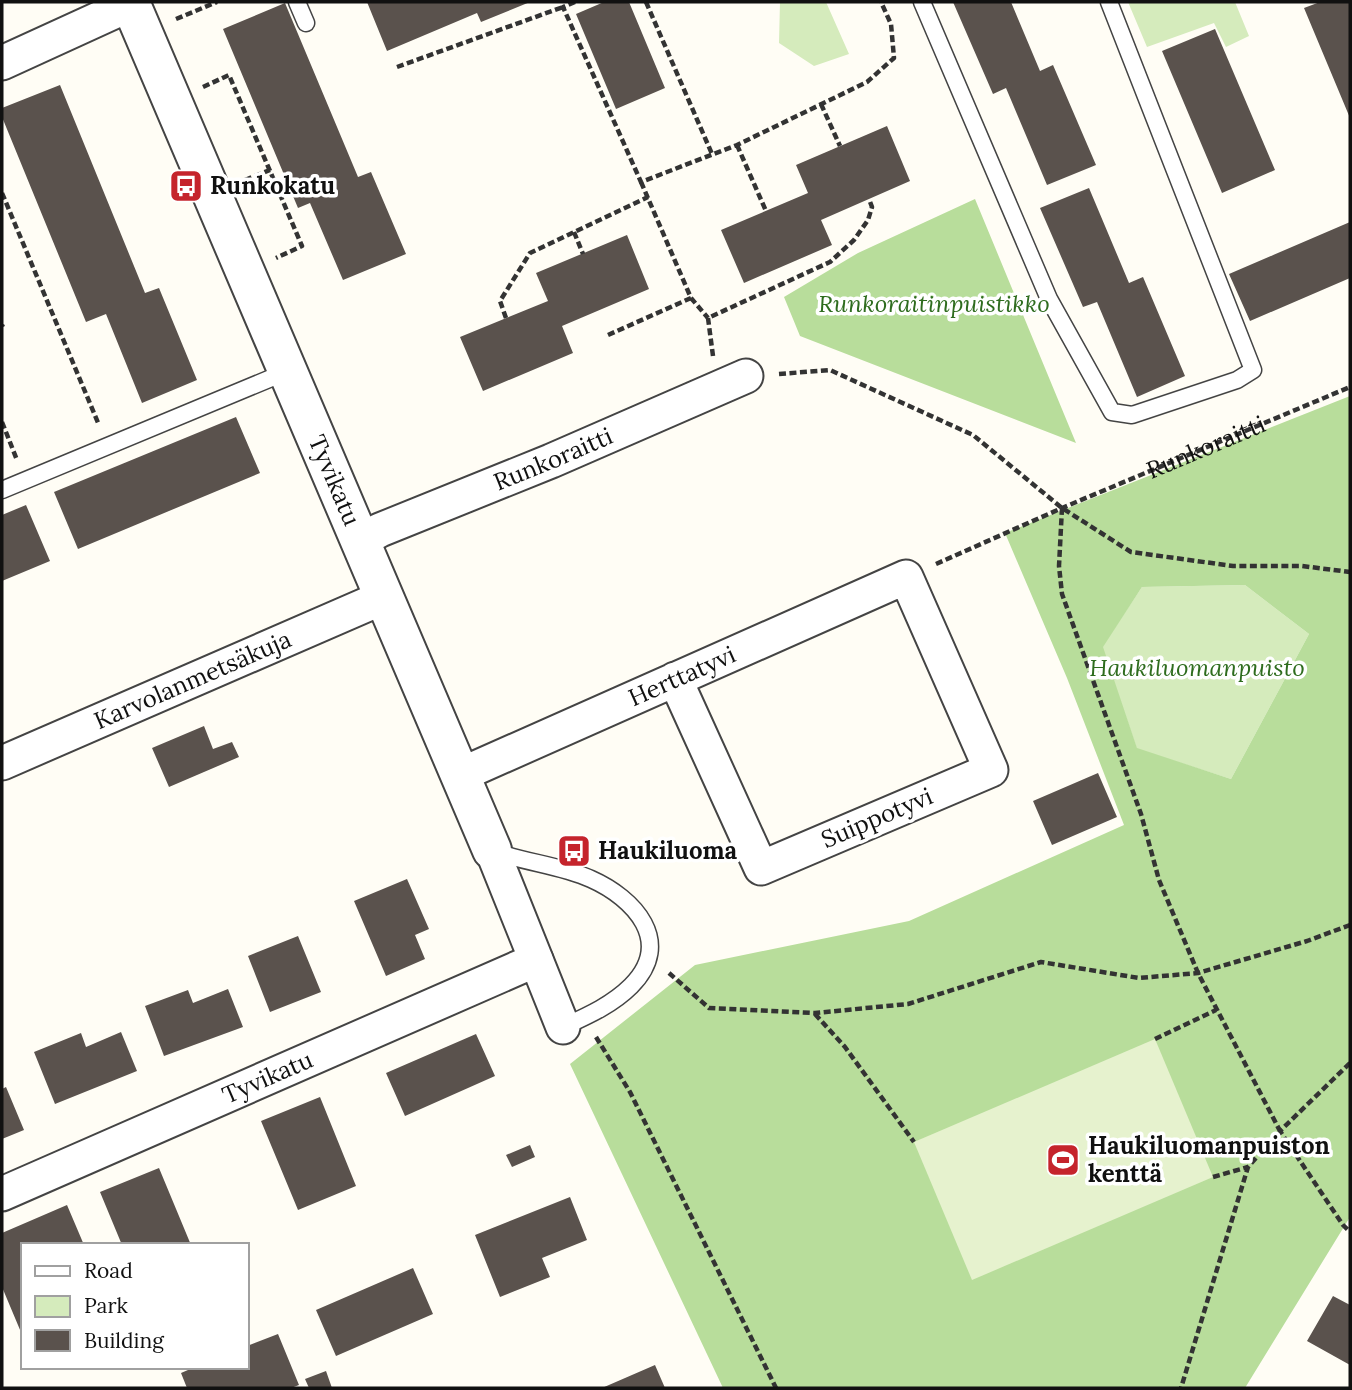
<svg xmlns="http://www.w3.org/2000/svg" width="1352" height="1390" viewBox="0 0 1352 1390" font-family="Lora,serif">
<style>
.green{fill:#d5ebbc}
.forest{fill:#b8dd9b;fill-rule:evenodd}
.pitch{fill:#e6f2ce}
.building{fill:#5a524d}
.lines{fill:none;stroke-linecap:round;stroke-linejoin:round}
.service-casing{stroke:#444;stroke-width:19}
.minor-casing{stroke:#444;stroke-width:37}
.tertiary-casing{stroke:#444;stroke-width:42}
.path{stroke:#333;stroke-width:4.5;stroke-dasharray:7 3.5;stroke-linecap:butt}
.service{stroke:#fff;stroke-width:16}
.minor{stroke:#fff;stroke-width:33}
.tertiary{stroke:#fff;stroke-width:38}
.labels{text-anchor:middle;stroke-width:7;stroke-linejoin:round;paint-order:stroke}
.poi-label{font-size:24px;font-weight:bold;fill:#111;stroke:#fff;text-anchor:start}
.park-label{font-size:24px;font-style:italic;fill:#2e6c1e;stroke:#fff}
.street-label{font-size:24px;fill:#111;stroke:#fff}
</style>
<rect width="100%" height="100%" fill="#fffdf5"/>
<path class="green" d="M780,2H826L849,54L814,66L779,43Z
M1128,2H1235L1249,36L1226,47L1214,23L1147,47Z
M1245,585L1309,634L1231,779L1137,749L1102,647L1142,587Z"/>
<path class="forest" d="M975,199L1076,443L800,336L784,297L858,253Z
M1350,396V1217L1245,1388H723L570,1064L695,965L909,921L1124,825L1067,678L1005,533ZM1245,585L1309,634L1231,779L1137,748L1103,647L1142,587Z"/>
<path class="pitch" d="M1155,1039L1213,1177L972,1280L914,1142Z"/>
<path class="building" d="M367,2H530L481,22L477,13L387,51Z
M604,2H629L665,88L616,109L576,14Z
M953,2H1011L1040,71L1053,65L1096,165L1047,185L1006,88L993,94Z
M1320,2H1350V118L1304,8Z
M285,3L358,177L371,172L406,254L343,280L310,203L298,208L223,29Z
M1215,29L1275,170L1222,193L1162,51Z
M60,85L145,293L159,288L197,380L142,403L106,314L86,322L2,117V108Z
M887,126L910,181L821,220L832,245L744,283L721,230L808,193L796,165Z
M1089,188L1129,283L1143,277L1185,376L1137,397L1097,302L1083,307L1040,208Z
M1350,222V278L1250,321L1229,274Z
M627,235L649,289L562,326L573,353L483,391L460,337L548,301L536,273Z
M236,417L260,473L78,549L54,492Z
M26,505L50,561L2,581V515Z
M204,726L213,749L232,742L239,757L169,787L152,748Z
M1098,773L1117,817L1052,845L1033,801Z
M407,879L429,929L415,935L425,959L386,976L354,901Z
M298,936L321,992L270,1012L248,956Z
M228,989L243,1027L164,1056L145,1006L188,990L193,1003Z
M121,1032L137,1071L55,1104L34,1052L81,1033L86,1047Z
M476,1034L495,1076L405,1116L386,1073Z
M6,1087L24,1130L2,1139V1089Z
M320,1097L356,1186L298,1210L261,1121Z
M530,1145L535,1157L512,1167L506,1155Z
M159,1168L191,1245H122L100,1192Z
M570,1197L587,1240L542,1258L550,1277L500,1297L475,1235Z
M67,1205L84,1245H23V1337L2,1287V1233Z
M413,1268L433,1314L336,1356L316,1310Z
M1333,1296L1350,1305V1365L1307,1341Z
M278,1334L299,1385L291,1388H187L181,1373L195,1367H247V1346Z
M655,1365L665,1388H602Z
M326,1371L332,1388H309L305,1379Z"/>
<g class="lines">
<defs>
<path id="service" d="M297,2L306,23
M922,2L1049,299L1112,412L1132,415L1237,380L1253,370L1109,2
M2,490L269,379L287,370
M494,851C526,863 560,865 591,879C634,898 675,942 631,986C612,1005 587,1016 563,1027"/>
<g id="minor">
<path d="M2,63L131,4"/>
<path id="s2" d="M360,541L380,530L551,461L746,376"/>
<path id="s3" d="M2,763L384,597"/>
<path id="s4" d="M460,775L906,577L991,770L761,868L675,679"/>
<path d="M492,850L563,1027"/>
<path id="s5" d="M2,1194L536,960"/>
</g>
<g id="tertiary">
<path id="s6" d="M130,2L492,850"/>
</g>
</defs>
<use href="#service" class="service-casing"/>
<use href="#minor" class="minor-casing"/>
<use href="#tertiary" class="tertiary-casing"/>
<g class="path">
<path d="M575,2L563,7L641,182L737,145L867,82L894,58L891,24L881,2"/>
<path d="M646,2L712,154"/>
<path d="M176,19L217,2"/>
<path d="M397,67L563,7"/>
<path d="M203,87L229,75L302,246L276,258"/>
<path d="M821,104L840,146"/>
<path d="M737,145L766,211"/>
<path d="M245,180L270,170"/>
<path d="M641,182L691,298L708,318"/>
<path d="M2,193L99,425"/>
<path d="M574,232L583,254"/>
<path d="M506,318L500,301L530,253L648,197"/>
<path d="M2,326L3,324"/>
<path d="M608,335L691,298"/>
<path d="M713,356L708,318L830,262L854,240L868,220L872,207L869,199"/>
<path d="M779,374L830,370L973,435L1062,508L1131,552L1233,566H1302L1350,572"/>
<path d="M2,422L17,460"/>
<path d="M1062,508L1059,566L1062,594L1141,814L1159,880L1198,973L1280,1131L1248,1167L1181,1388"/>
<path id="s1" d="M936,564L1062,508L1350,387"/>
<path d="M669,973L709,1008L815,1013L908,1004L1041,962L1139,978L1198,973L1307,941L1350,925"/>
<path d="M815,1014L845,1047L914,1142"/>
<path d="M596,1037L630,1092L776,1388"/>
<path d="M1155,1039L1216,1010"/>
<path d="M1350,1063L1280,1131L1343,1225L1350,1232"/>
<path d="M1213,1177L1248,1167"/>
</g>
<use href="#service" class="service"/>
<use href="#minor" class="minor"/>
<use href="#tertiary" class="tertiary"/>
</g>
<defs>
<symbol id="bus-square" viewBox="-11 -11 22 22"><rect x="-9" y="-9" width="18" height="18" rx="4" fill="#c5242c" stroke="#fff"/><path d="M-5-6H5V4H4V6H2V4H-2V6H-4V4H-5ZM-3.5-4V0h7V-4ZM-3.5 1.2v1.5H-2V1.2ZM2 1.2v1.5H3.5V1.2Z" fill="#fff"/></symbol>
<symbol id="stadium-square" viewBox="-11 -11 22 22"><rect x="-9" y="-9" width="18" height="18" rx="4" fill="#c5242c" stroke="#fff"/><path d="M0-5a6.5 5 0 1 0 0 10a6.5 5 0 1 0 0-10ZM-3.5-1.8h7v3.6h-7Z" fill="#fff"/></symbol>
</defs>
<g fill-rule="evenodd">
<use href="#bus-square" x="167" y="167" width="38" height="38"/>
<use href="#bus-square" x="555" y="832" width="38" height="38"/>
<use href="#stadium-square" x="1044" y="1141" width="38" height="38"/>
</g>
<g class="labels">
<g class="poi-label">
<text x="210" y="194">Runkokatu</text>
<text x="598" y="859">Haukiluoma</text>
<text x="1088" y="1154">Haukiluomanpuiston<tspan x="1088" dy="28">kenttä</tspan></text>
</g>
<g class="park-label">
<text x="934" y="312">Runkoraitinpuistikko</text>
<text x="1197" y="676">Haukiluomanpuisto</text>
</g>
<g class="street-label">
<text dy="8" stroke="none"><textPath href="#s1" startOffset="294">Runkoraitti</textPath></text>
<text dy="8" stroke="none"><textPath href="#s2" startOffset="210">Runkoraitti</textPath></text>
<text dy="8" stroke="none"><textPath href="#s6" startOffset="520">Tyvikatu</textPath></text>
<text dy="8" stroke="none"><textPath href="#s4" startOffset="243">Herttatyvi</textPath></text>
<text dy="8" stroke="none"><textPath href="#s3" startOffset="208">Karvolanmetsäkuja</textPath></text>
<text transform="translate(877 818) rotate(-23)" y="8">Suippotyvi</text>
<text dy="8" stroke="none"><textPath href="#s5" startOffset="290">Tyvikatu</textPath></text>
</g>
</g>
<rect width="1352" height="1390" fill="none" stroke="#111111" stroke-width="7"/>
<rect x="21" y="1243" width="228" height="126" fill="#ffffff" stroke="#a0a0a0" stroke-width="2"/>
<rect x="35" y="1266" width="35" height="10" fill="#ffffff" stroke="#a0a0a0" stroke-width="2"/>
<text x="84" y="1278" font-size="21" fill="#111111">Road</text>
<rect x="35" y="1296" width="35" height="21" fill="#d5ebbc" stroke="#a0a0a0" stroke-width="2"/>
<text x="84" y="1313" font-size="21" fill="#111111">Park</text>
<rect x="35" y="1330" width="35" height="21" fill="#5a524d" stroke="#a0a0a0" stroke-width="2"/>
<text x="84" y="1348" font-size="21" fill="#111111">Building</text>
</svg>
